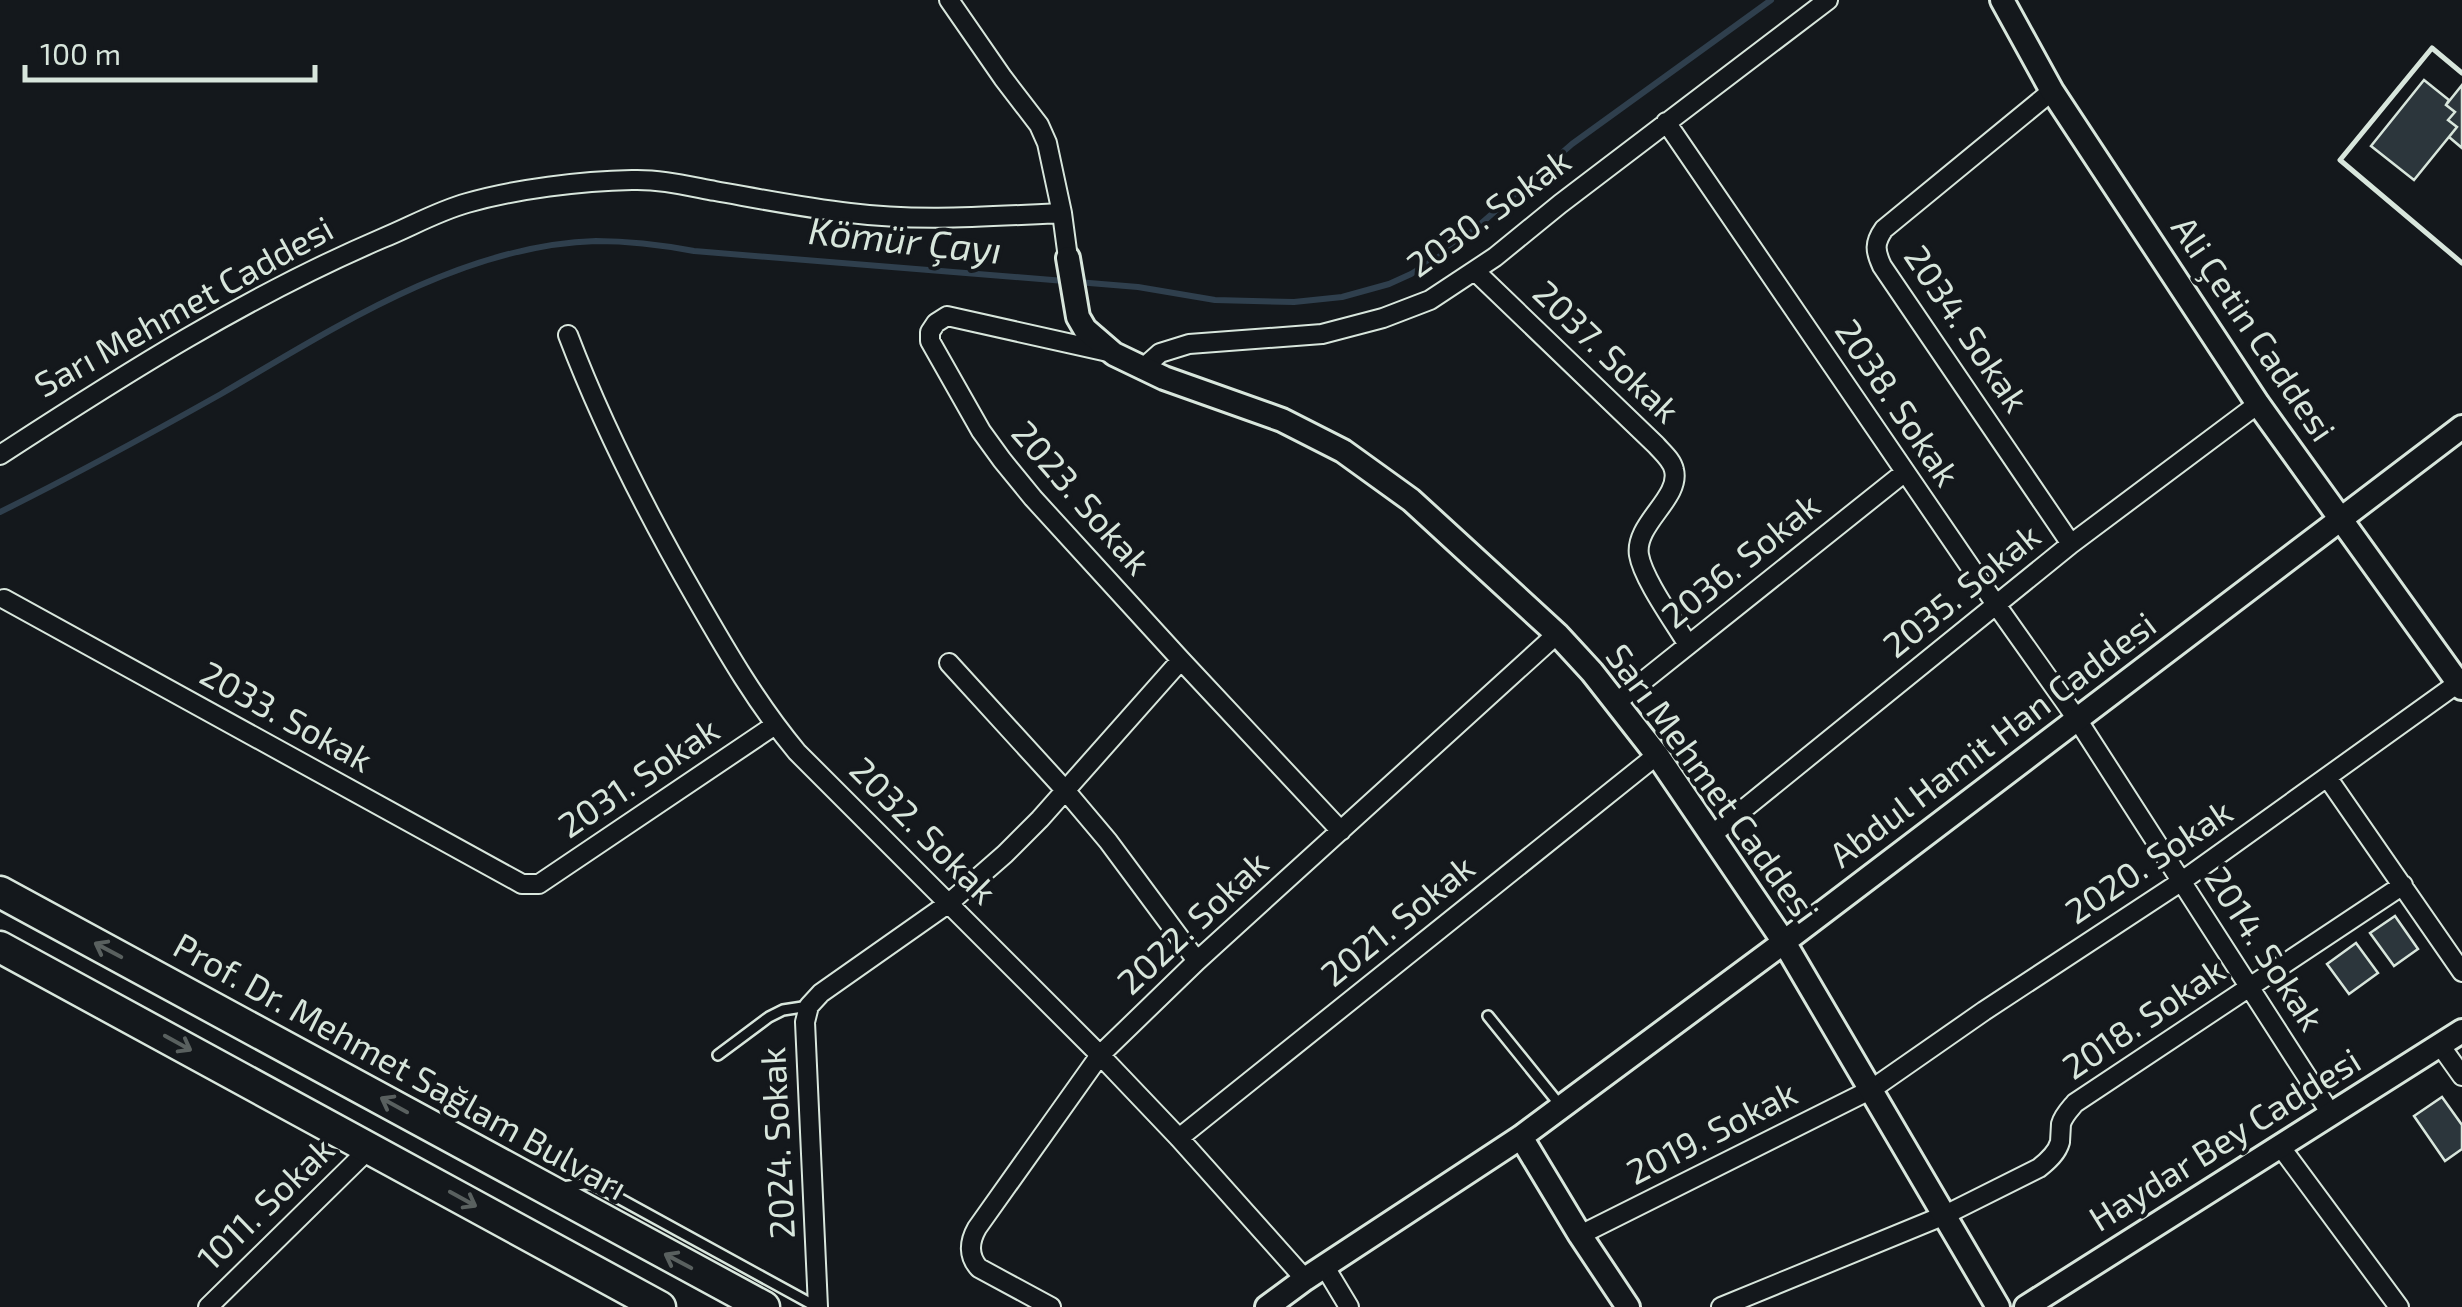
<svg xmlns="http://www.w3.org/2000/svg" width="2462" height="1307" viewBox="0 0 2462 1307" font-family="'Exo 2',sans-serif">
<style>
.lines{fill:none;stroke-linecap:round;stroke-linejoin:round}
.stream{stroke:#2f3f4d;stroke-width:6}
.building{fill:#2c363c;stroke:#d8e6dc;stroke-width:2.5}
.service-casing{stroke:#d8e6dc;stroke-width:14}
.minor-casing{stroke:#d8e6dc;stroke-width:22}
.tertiary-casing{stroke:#d8e6dc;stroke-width:28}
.trunk-casing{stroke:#d8e6dc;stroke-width:35}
.service{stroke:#14181c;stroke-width:9}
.minor{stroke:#14181c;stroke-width:18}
.tertiary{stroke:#14181c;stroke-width:22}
.trunk{stroke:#14181c;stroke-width:30}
.wall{stroke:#d8e6dc;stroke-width:5}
.oneway{stroke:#59605f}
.labels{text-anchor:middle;stroke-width:8;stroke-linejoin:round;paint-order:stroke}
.street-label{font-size:35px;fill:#d8e6dc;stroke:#14181c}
.water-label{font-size:38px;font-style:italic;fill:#d8e6dc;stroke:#14181c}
</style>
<rect width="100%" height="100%" fill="#14181c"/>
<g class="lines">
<path class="stream" d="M0,512C75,475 148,435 221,394C334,328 461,245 596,241C630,241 662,245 694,251L1138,287L1215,300L1294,302L1342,297L1389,284L1411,274L1453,248L1572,144L1771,0"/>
</g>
<path class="building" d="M2424,80L2449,100L2446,105L2455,112L2448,120L2457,127L2414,180L2371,146Z
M2462,85V148L2449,137L2457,127L2448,120L2455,112L2446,105Z
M2395,916L2418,949L2394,966L2370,933Z
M2356,943L2378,973L2349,994L2327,964Z
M2442,1097L2462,1125V1149L2445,1161L2414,1116Z"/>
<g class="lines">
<defs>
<path id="service" d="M1488,1016L1560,1105
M718,1055L769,1017L783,1010L809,1006
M562,1187L591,1183L817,1307"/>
<path id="minor" d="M949,0L1003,78L1039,125L1047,143L1062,213
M2052,91L1884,229C1874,243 1875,251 1882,266L2071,544
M1666,122L1997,606L2077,719L2331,1114
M1476,272L1656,445C1662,452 1672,460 1674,470C1681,498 1634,524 1639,555C1643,579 1675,623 1688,645
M568,335C603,427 647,513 696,598C727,652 757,704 797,752L1100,1055L977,1228C969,1242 968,1256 979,1268L1051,1307
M1108,352L947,316L936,323L930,332V341L981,431L1002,460L1033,498L1181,660L1341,831
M1142,369L1160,353L1189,344L1322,334L1383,318L1430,300L1495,257L1560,204L1828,0
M0,455C123,375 247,296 383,238C410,227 438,211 467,203C516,189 581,181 632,180C660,179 688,186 715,191C760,199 805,208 850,213C921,222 991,216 1062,213L1068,258
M4,599L522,884H539L775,725
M949,663L1065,790L1108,841L1197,961
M1617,702L1905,472
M2327,777L2462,972
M1713,834L2071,544L2258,404
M2440,1045L2462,1076
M1179,1138L1657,755
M2280,1146L2399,1307
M1580,1235L1872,1089L1984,1011L2182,881L2458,683
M1325,1267L1349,1307
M1305,1279L1179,1138L1100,1055L1197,961L1557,634
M208,1307L370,1148
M818,1307L805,1022L809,1006L821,993L949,903L1005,854L1040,819L1181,660
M1721,1307L1945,1215L2039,1168C2048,1161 2057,1153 2060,1142C2060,1141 2061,1125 2061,1124C2063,1116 2070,1109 2075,1103L2403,885"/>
<path id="tertiary" d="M2002,0L2052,91L2258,404L2462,688
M1068,258L1078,317L1085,329L1114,354L1164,378L1282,420L1343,451L1411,500L1557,634L1592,672L1657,755L1784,942L1998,1307
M1521,1137L1580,1235L1628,1307
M1267,1307L1305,1279L1521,1137L1784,942L2462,427
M2026,1307L2462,1031"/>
<path id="trunk" d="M0,892L764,1307
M0,947L660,1307"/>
</defs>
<use href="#service" class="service-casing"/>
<use href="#minor" class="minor-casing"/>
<use href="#tertiary" class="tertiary-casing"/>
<use href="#trunk" class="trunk-casing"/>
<use href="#service" class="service"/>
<use href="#minor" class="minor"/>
<use href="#tertiary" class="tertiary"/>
<use href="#trunk" class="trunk"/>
<path class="wall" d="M2462,73L2432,48L2340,160L2462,263"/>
</g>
<defs><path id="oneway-shaft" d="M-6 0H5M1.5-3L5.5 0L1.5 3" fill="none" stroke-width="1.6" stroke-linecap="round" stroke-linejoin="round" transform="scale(2.5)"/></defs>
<g class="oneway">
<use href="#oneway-shaft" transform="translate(108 950) rotate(-152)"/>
<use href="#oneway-shaft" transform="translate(178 1043) rotate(29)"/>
<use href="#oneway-shaft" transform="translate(394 1105) rotate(-151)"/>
<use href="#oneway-shaft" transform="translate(463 1199) rotate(29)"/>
<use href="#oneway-shaft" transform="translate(678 1261) rotate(-152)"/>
</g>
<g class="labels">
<g class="street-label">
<text transform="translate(1489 213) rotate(-36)" y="12">2030. Sokak</text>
<text transform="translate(184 307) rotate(-29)" y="12">Sarı Mehmet Caddesi</text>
<text transform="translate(1966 329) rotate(56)" y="12">2034. Sokak</text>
<text transform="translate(2253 329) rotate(56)" y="12">Ali Çetin Caddesi</text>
<text transform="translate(1606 352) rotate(44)" y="12">2037. Sokak</text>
<text transform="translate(1897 403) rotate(56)" y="12">2038. Sokak</text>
<text transform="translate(1081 498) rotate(49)" y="12">2023. Sokak</text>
<text transform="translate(1741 561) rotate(-39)" y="12">2036. Sokak</text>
<text transform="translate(1962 591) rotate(-39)" y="12">2035. Sokak</text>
<text transform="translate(286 717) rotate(29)" y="12">2033. Sokak</text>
<text transform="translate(1993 740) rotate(-37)" y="12">Abdul Hamit Han Caddesi</text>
<text transform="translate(639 778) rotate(-34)" y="12">2031. Sokak</text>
<text transform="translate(1712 784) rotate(54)" y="12">Sarı Mehmet Caddesi</text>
<text transform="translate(923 831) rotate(45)" y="12">2032. Sokak</text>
<text transform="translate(2149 862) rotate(-34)" y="12">2020. Sokak</text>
<text transform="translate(1398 921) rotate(-39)" y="12">2021. Sokak</text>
<text transform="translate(1193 923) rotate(-43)" y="12">2022. Sokak</text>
<text transform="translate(2264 949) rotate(57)" y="12">2014. Sokak</text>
<text transform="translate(2144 1019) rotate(-34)" y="12">2018. Sokak</text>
<text transform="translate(400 1067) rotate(29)" y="12">Prof. Dr. Mehmet Sağlam Bulvarı</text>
<text transform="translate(1712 1133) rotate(-27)" y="12">2019. Sokak</text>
<text transform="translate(2225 1140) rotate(-32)" y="12">Haydar Bey Caddesi</text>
<text transform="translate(778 1143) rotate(-93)" y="12">2024. Sokak</text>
<text transform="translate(266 1204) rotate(-44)" y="12">1011. Sokak</text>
</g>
<g class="water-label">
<text transform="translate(905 241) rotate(6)" y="13">Kömür Çayı</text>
</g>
</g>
<path d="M25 65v15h290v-15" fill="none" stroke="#d8e6dc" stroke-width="5"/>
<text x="40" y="65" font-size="30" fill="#d8e6dc" stroke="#14181c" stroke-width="8" paint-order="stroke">100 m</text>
</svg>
